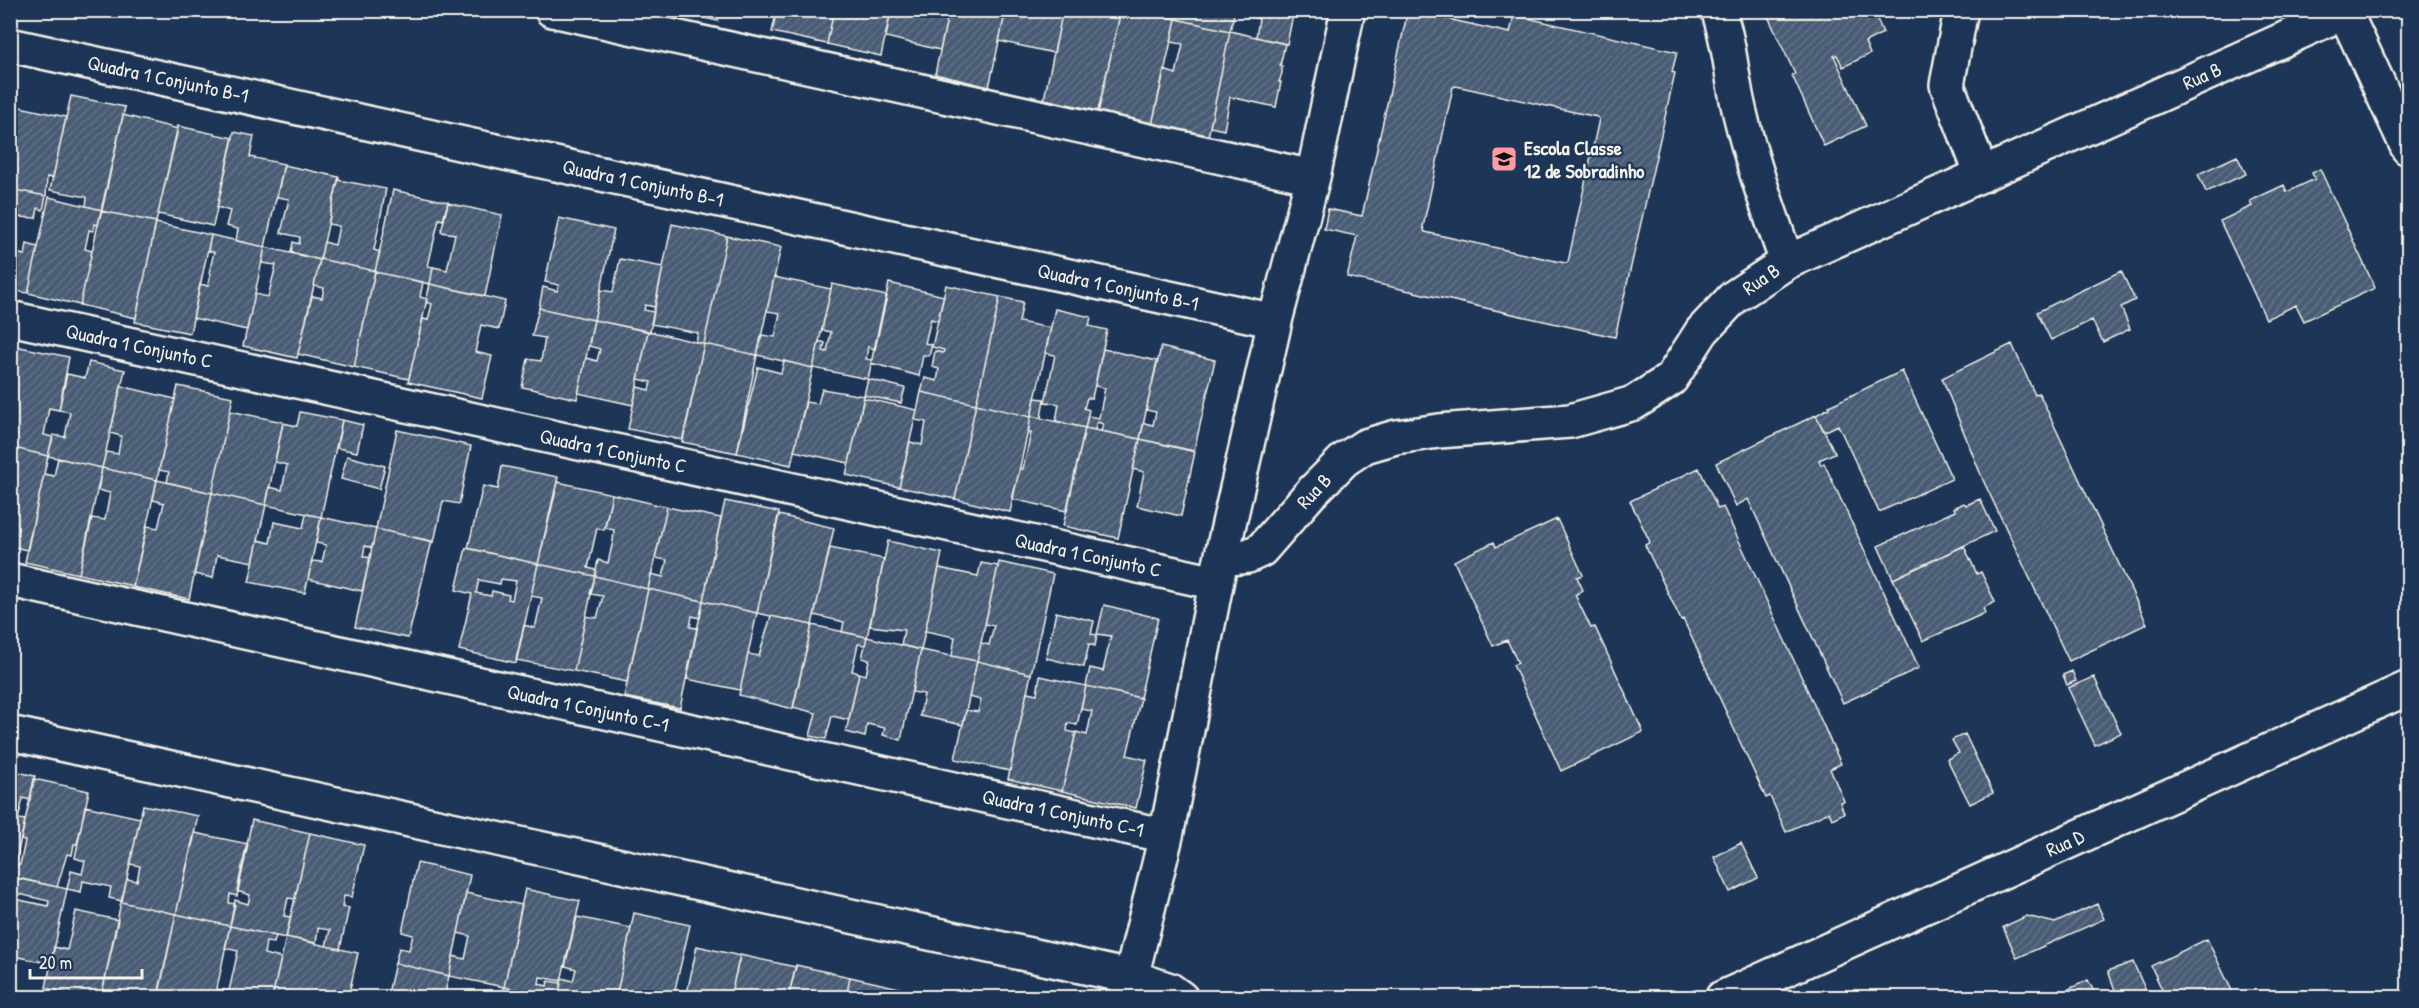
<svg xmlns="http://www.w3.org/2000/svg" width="2419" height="1008" viewBox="0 0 2419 1008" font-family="'Patrick Hand',sans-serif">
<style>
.building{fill:url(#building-hatch);stroke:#f4f1e8;stroke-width:1.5;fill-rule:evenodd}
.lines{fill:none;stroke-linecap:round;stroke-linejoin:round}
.minor-casing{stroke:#f4f1e8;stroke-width:38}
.minor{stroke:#1d3557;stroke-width:33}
.labels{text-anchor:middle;stroke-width:4.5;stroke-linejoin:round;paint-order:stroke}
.street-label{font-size:20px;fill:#f4f1e8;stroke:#1d3557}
.poi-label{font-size:20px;font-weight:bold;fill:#f4f1e8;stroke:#1d3557;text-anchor:start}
</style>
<defs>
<pattern id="building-hatch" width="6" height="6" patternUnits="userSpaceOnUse" patternTransform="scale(1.5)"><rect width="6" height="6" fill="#485b74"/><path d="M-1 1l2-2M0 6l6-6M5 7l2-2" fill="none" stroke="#637388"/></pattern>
</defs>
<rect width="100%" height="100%" fill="#1d3557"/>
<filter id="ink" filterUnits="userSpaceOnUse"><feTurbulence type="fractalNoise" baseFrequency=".0167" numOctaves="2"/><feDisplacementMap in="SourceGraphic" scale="12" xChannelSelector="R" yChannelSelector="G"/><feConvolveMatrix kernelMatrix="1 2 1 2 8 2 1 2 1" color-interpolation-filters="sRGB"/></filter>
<g filter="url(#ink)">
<path class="building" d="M671,10H720L718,21Z
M777,10H834L827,44L772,32Z
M834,10H891L881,56L827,44Z
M891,10H949L940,50L886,37Z
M949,10L960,12L961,10H1006L989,87L935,74Z
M1006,10H1063L1054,53L999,41Z
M1063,10H1121L1098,111L1044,99Z
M1121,10H1137L1176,19L1152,125L1098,113Z
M1178,10H1235L1230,31L1176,19Z
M1247,10H1294L1287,44L1256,37L1259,19L1246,15Z
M1408,10L1510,33L1514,15L1677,52L1672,72L1675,73L1615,337L1347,277L1357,236L1324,229L1328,209L1362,216ZM1456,86L1597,117L1599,119L1568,262L1565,263L1425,232L1423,227L1453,87Z
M1765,10H1873L1883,33L1865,42L1870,54L1843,67L1837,55L1834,56L1866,126L1824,146L1792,75L1795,74Z
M1176,19L1230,31L1208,137L1152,125L1164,70L1176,74L1183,44L1171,42Z
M1230,31L1285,44L1280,66H1282V73L1279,82H1281L1276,107L1230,97L1224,130L1210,127Z
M71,96L125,107L102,210L86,206L87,197L50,190Z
M11,105L66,117L53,178L47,177L46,196L10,189V146L16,120L10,119Z
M123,115L178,129L156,222L101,211Z
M178,126L233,138L213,226L158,214Z
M234,132L254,136L250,157L284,164L265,247L236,241L238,229L226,226L230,211L217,207Z
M2237,156L2246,174L2206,192L2198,174Z
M284,165L339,177L320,260L291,252L293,242L299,244L300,237L281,233L289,199L277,197Z
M2320,169L2375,288L2304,321L2296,305L2266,319L2220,221L2252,206L2250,201L2284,185L2287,192L2315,179L2312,173Z
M338,180L386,189L374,250L380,252L375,271L320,259L324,242L335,245L339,226L328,224Z
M10,189L46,196L43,210L38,208L36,218L17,217L15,227L10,226Z
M393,190L448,202L443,220L439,219L428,266L433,267L430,284L375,272Z
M49,197L102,210L98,225L94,224L93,231L89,230L85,249L92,251L80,305L28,293Z
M448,203L502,215L485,296L430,284L433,267L447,270L455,234L441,232Z
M101,211L156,222L136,318L80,305Z
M559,218L614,230L594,320L539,308L543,287L557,291L559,285L545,282Z
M156,223L211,235L190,333L135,322Z
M672,224L727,236L704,344L696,342L698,333L651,324Z
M211,235L265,247L247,330L193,318L200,284L208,286L211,274L209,273L214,252L208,251Z
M727,236L781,247L757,355L704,344Z
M27,244L38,247L28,293L10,290V252L25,255Z
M265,247L320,260L297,358L243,346L255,294L268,297L276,265L262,263Z
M320,259L375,271L354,367L298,354L312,296L322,298L324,288L314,286Z
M620,259L663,267L655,307L645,305L644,310L654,312L650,332L594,320L601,290L613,292Z
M2121,271L2135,300L2121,307L2130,329L2103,342L2092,320L2051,340L2037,312Z
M375,272L423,282L420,297L427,299L409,379L354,367Z
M774,277L831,289L813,368L757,355L762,335L775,337L780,313L767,311Z
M889,283L944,296L938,321L931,319L925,343L932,345L929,356L923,355L919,376L871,363Z
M430,284L505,301L499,329L481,325L475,352L492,356L482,398L408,382L423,319L428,320L432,304L426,302Z
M832,284L887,296L875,349L868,347L866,359L872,360L868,379L813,368L819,341L825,343L823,351L827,352L831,332L822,330Z
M946,285L1000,297L976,404L921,392L925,378L937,381L939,369L932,367L935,351L943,353L944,350L932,347Z
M1000,297L1023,302L1019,322L1051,328L1031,417L976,404Z
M539,308L594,320L577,399L522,387L528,359L541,361L545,338L532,336Z
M1055,309L1091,317L1089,326L1107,330L1092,398H1087L1084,408L1089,410L1085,428L1056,421L1059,404L1045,402L1055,355L1045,353Z
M594,320L648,331L633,405L578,393L586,358L597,361L600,349L589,346Z
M648,331L704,344L683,440L628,429L637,387L649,390L651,382L638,379Z
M704,344L757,355L737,453L682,442Z
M2012,344L2035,395L2039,393L2147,624L2069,661L1983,480L1942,378Z
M15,346L69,357L59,410L49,408L44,435L53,437L48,456L10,447V411L14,398L10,397V367Z
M1161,347L1215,360L1194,451L1140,439L1144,423L1153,425L1156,412L1146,410Z
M1103,349L1157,361L1140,439L1101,431L1103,424L1097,422L1095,430L1085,428L1088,416L1099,418L1105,388L1095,386Z
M784,361L813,368L791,465L737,453L758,367L781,373Z
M89,362L125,370L102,468L48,456L53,435L65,437L70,412L59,410L67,374L85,378Z
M1902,371L1952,479L1879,512L1838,425L1824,432L1816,415L1829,408V406Z
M868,379L905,388L901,403L864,395Z
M121,386L175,399L157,480L102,468L106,452L118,454L121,436L110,433Z
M178,386L233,397L212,493L167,482L169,472L159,470Z
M822,389L864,396L849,463L794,451L806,402L818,404Z
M921,392L976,404L955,499L899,487L910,442L922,445L926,422L915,420Z
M864,398L917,410L899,487L846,475Z
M1035,398L1044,399L1041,418L1031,416Z
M976,404L1031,417L1010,512L955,499Z
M230,411L283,422L266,505L212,493Z
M300,412L342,420L321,517L266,505L269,487L282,490L287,465L275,462L283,423L297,426Z
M1816,415L1835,453L1819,460L1821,465L1824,463L1919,668L1843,703L1748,499L1736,506L1716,463Z
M1031,416L1085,428L1067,511L1012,499L1020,469H1023L1031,433H1028Z
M342,420L363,425L357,452L337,448Z
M1085,428L1140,439L1118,538L1063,526Z
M397,430L471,446L459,504L443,501L434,542L376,529Z
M1140,439L1195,452L1181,516L1137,506L1144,472L1133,469Z
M10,447L48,456L27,550L10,546Z
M347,456L385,466L379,489L341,479Z
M58,458L102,468L79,574L25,562L44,474L54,476Z
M502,466L558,477L538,564L468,548L483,486L498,489Z
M102,468L157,480L133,586L79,574L92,518L105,520L110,493L98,490Z
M1699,468L1718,509L1723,507L1749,562L1841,764L1830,769L1844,801L1840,802L1844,813L1832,819L1829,812L1786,832L1770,796L1766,798L1683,619L1681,620L1645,545L1650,542L1630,501Z
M157,480L212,493L189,599L133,587L147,526L158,528L164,503L153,500Z
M558,482L612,494L604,530L597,528L588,568L596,570L595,576L538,564Z
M212,493L266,505L253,562L217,555L213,578L194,574Z
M612,494L667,507L648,589L595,576L598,560L608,563L613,541L614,530L605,528Z
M1980,499L1995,531L1893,579L1878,546L1955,511L1954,508L1964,503L1966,505Z
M725,501L779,512L757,613L703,601Z
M667,507L721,518L703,601L648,589L651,574L663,577L667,560L655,558Z
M306,514L321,517L305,593L249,582L258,540L270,543L274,522L303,528Z
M779,515L834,528L812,625L757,613Z
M321,517L376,529L372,548L365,546L363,556L370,558L362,591L308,579L312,561L322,562L326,545L316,543Z
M1557,519L1583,575L1577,577L1583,590L1575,595L1591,628L1595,627L1643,732L1561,771L1513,665L1518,663L1507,640L1493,646L1454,561L1494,542L1496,547Z
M376,529L432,541L408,638L355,627Z
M888,541L942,553L921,650L901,645L904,630L870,626Z
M1964,546L1977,574L1981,572L1995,602L1983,608L1985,613L1923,641L1893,579Z
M466,548L538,564L516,663L459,650L472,594L456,590ZM501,579L516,581L512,600L508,599L509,595L492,591L491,596L476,593L479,580L500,584Z
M830,548L884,559L867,637L842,632L844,622L814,615Z
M999,562L1053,574L1031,674L977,661L981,643L989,645L994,626L985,624Z
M981,563L998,566L977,661L952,656L955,637L925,631L939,568L978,576Z
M538,564L595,576L574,671L516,660L524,625L535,628L542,598L531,596Z
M595,576L648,589L627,682L574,671L586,616L597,618L603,596L590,594Z
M648,589L703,601L700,618L692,616L690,627L697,628L680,708L624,697Z
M703,601L757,613L740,690L687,679Z
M1104,605L1158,618L1140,698L1086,686L1090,668L1103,671L1111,636L1097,634Z
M1056,612L1094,621L1091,634L1097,635L1095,646L1089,644L1084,667L1046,658Z
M771,616L812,625L793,709L739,695L748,654L759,656Z
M812,625L867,637L865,645L858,644L852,671L859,673L849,720L832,716L826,739L810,736L816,713L793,707Z
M867,637L921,650L901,740L883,735L885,728L867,724L865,737L846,732L859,673L866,675L869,660L862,658Z
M921,650L977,661L963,725L920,716L924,694L912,692Z
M977,661L1031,674L1010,771L955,759L966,710L978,712L981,700L969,697Z
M2072,671L2076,681L2067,685L2063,675Z
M1040,676L1086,686L1077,725L1068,723L1067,731L1076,733L1062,791L1008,779L1027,692L1037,694Z
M2094,677L2121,733L2095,745L2068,688Z
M1086,686L1141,698L1127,755L1147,760L1136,808L1062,791L1076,732L1087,735L1092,711L1081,709Z
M1965,734L1993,793L1970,804L1947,759L1959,753L1952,740Z
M10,770L35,776L30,800L23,798L18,819L25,820L14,870L10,869Z
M34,779L89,791L77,844H74L72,855L67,854L57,887L14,878L16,865H20L25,841L21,840Z
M143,805L198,816L176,914L121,902L127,879L137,881L140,866L130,864Z
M85,806L140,818L122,901L109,898L111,887L83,881L81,892L67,889L71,871L82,874L85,861L75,858Z
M252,820L310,833L295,899L288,898L284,916L291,917L286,938L230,926L235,900L248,904L250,895L237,891Z
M195,833L248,844L237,896L230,894L229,903L235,904L230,926L176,914Z
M310,833L364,845L352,897L344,896L342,907L349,908L340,949L326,946L330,930L318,928L316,943L286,937Z
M1741,843L1758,878L1730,892L1714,857Z
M417,863L470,875L449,976L395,963L399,948L409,950L413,935L402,932Z
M13,877L67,889L51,964L10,955L15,923L10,922V898L48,906L49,901L10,892Z
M525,889L580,901L561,981L540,977L539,984L547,986L548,981L561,983L558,998L504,987Z
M466,893L522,905L504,987L449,976L453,956L465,959L470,936L458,933Z
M121,902L176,914L158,998H101Z
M2097,904L2104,919L2017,958L2003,927L2027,916L2055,923Z
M76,911L118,920L101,998H89L46,988L54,947L67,950Z
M634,913L690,925L673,998H616Z
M176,914L230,926L215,998H171L158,995Z
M577,917L631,928L616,998H558L562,978L573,981L576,969L565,966Z
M230,926L276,936L274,943L266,942L264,954L281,958L272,998H215L217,989L229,991L238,951L225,948Z
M286,937L358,953L348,998H272Z
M2207,939L2233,993L2224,998H2161L2165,996L2151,966Z
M697,946L740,956L730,998H686Z
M740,955L796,967L788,998H730Z
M2133,962L2149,998H2118L2108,971Z
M395,963L449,976L444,998H387Z
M796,965L850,977L846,998H788Z
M2408,965V980L2402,968Z
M850,977L904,989L902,998H846Z
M2088,980L2097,998H2050Z
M504,987L553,998H501Z
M904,989L944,998H902Z
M962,989L1000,998H960Z"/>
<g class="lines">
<defs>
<path id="minor" d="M552,10L1313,177
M1718,10C1730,42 1731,76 1739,109C1751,161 1769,211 1787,262
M1961,10L1947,85L1982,175
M2344,10L2408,148
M10,45L1275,321
M10,318L1216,583
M1221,559L1248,556L1261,550L1310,494L1344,460L1365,446L1396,437L1439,431L1570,421L1634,403L1671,379L1702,331L1734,297L1787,262L2349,10
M10,580L1166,836
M10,733L1131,977L1170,990L1181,998
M1126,998L1166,836L1221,559L1275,321L1313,177L1348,10
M1722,998L2408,688"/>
</defs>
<use href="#minor" class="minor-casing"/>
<use href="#minor" class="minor"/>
</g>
</g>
<defs>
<symbol id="school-square" viewBox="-11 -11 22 22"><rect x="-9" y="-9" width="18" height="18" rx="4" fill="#ff9aa2" stroke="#1d3557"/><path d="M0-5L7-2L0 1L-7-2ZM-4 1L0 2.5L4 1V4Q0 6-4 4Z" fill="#111"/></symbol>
</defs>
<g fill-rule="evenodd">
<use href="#school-square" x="1489" y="144" width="30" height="30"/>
</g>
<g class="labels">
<g class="street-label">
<text transform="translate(2202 76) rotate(-24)" y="7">Rua B</text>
<text transform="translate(168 79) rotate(12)" y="7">Quadra 1 Conjunto B-1</text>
<text transform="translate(643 183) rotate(12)" y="7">Quadra 1 Conjunto B-1</text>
<text transform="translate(1761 279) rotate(-34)" y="7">Rua B</text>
<text transform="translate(1118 287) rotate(12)" y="7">Quadra 1 Conjunto B-1</text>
<text transform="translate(139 346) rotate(12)" y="7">Quadra 1 Conjunto C</text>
<text transform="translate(613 451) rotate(12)" y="7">Quadra 1 Conjunto C</text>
<text transform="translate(1314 491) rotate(-47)" y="7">Rua B</text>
<text transform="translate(1088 555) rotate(12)" y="7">Quadra 1 Conjunto C</text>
<text transform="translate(588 708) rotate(12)" y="7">Quadra 1 Conjunto C-1</text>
<text transform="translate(1063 813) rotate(12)" y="7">Quadra 1 Conjunto C-1</text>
<text transform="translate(2065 843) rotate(-24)" y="7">Rua D</text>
</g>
<g class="poi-label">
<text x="1524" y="155">Escola Classe<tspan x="1524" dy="23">12 de Sobradinho</tspan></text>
</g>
</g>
<rect width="2419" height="1008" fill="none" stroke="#1d3557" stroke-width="36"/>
<rect x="18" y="18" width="2383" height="972" fill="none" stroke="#f4f1e8" stroke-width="2" filter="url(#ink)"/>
<path d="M30 969v9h112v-9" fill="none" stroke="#f4f1e8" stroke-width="3"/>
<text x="39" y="969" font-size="18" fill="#f4f1e8" stroke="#1d3557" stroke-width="4.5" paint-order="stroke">20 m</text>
</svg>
